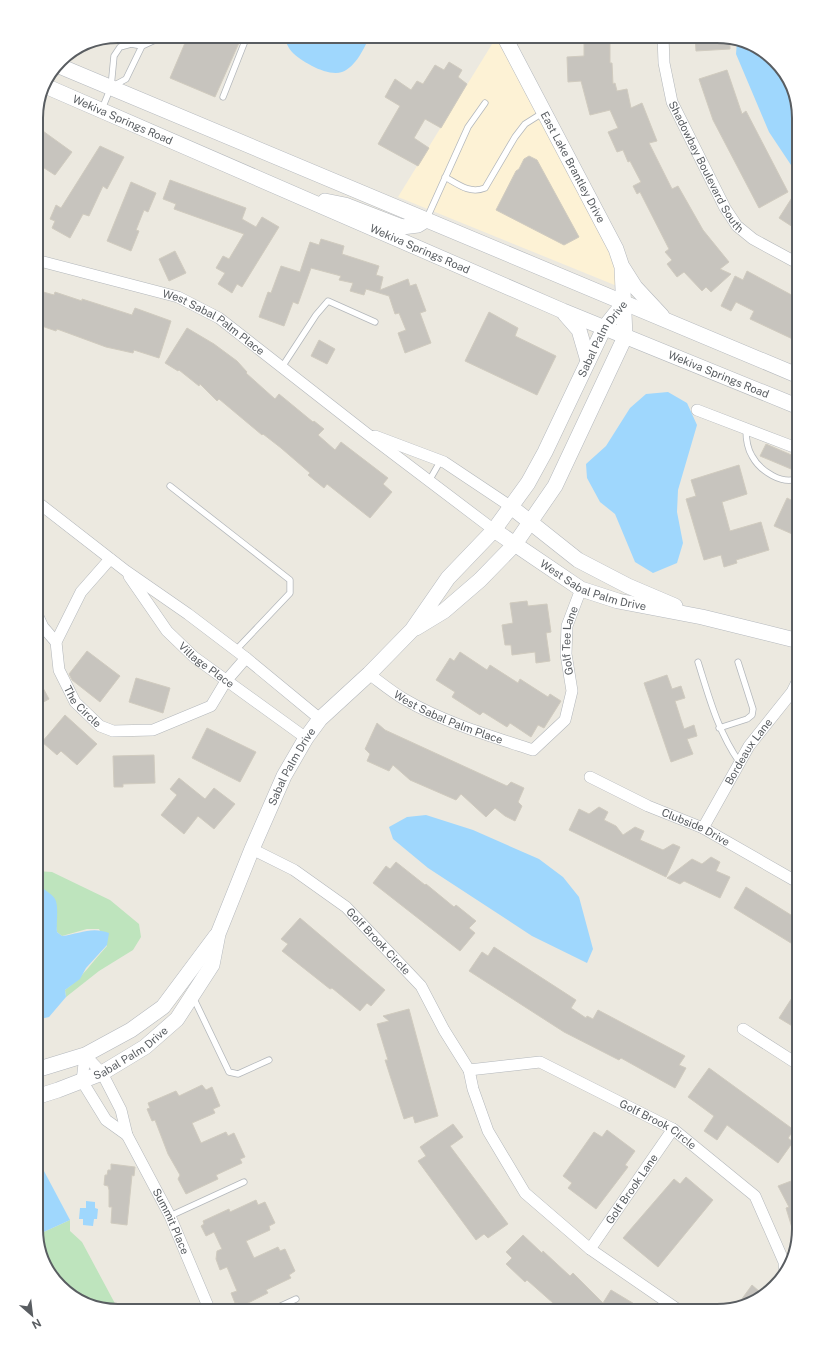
<svg xmlns="http://www.w3.org/2000/svg" width="835" height="1347" viewBox="0 0 835 1347" font-family="'Public Sans',sans-serif">
<style>
.commercial{fill:#fdf2d5}
.green{fill:#bee4bd}
.water{fill:#9fd7fd}
.building{fill:#c7c4be;stroke:#d0cbbf}
.lines{fill:none;stroke-linecap:round;stroke-linejoin:round}
.lane-casing{stroke:#b3b7bb;stroke-width:7}
.street-casing{stroke:#b3b7bb;stroke-width:12}
.secondary-casing{stroke:#b4b8bd;stroke-width:16}
.lane{stroke:#fff;stroke-width:5.5}
.street{stroke:#fff;stroke-width:11}
.secondary{stroke:#fff;stroke-width:15}
.labels{text-anchor:middle;stroke-width:3.5;stroke-linejoin:round;paint-order:stroke}
.street-label{font-size:11px;fill:#595d61;stroke:#fff}
.rim{fill:none;stroke:#595d61;stroke-width:2}
</style>
<rect width="100%" height="100%" fill="#ece9e0"/>
<path class="commercial" d="M497,36L610,252L616,269L617,286L398,197Z"/>
<path class="green" d="M36,871L52,872L110,900L139,924L141,937L133,950L99,971L66,997L65,990C82,978 93,961 107,946L99,929H87L62,936L57,932L55,920L57,909L43,888L36,889Z
M70,1220V1231L82,1242L119,1311H113L73,1297L45,1266L37,1235Z"/>
<path class="water" d="M283,36H370C364,48 356,67 342,72C328,77 302,62 292,52C288,48 286,41 283,36Z
M737,41L762,50L790,81L799,118V177L769,132L736,54Z
M668,392L687,403L697,425L678,490L677,512L683,543L677,563L653,573L635,562L615,514L600,502L587,478L586,464L606,446L630,408L646,394Z
M426,815L473,830L539,859L563,877L579,897L593,949L587,963L532,936L428,868L393,839L389,827L407,817Z
M43,888C46,891 53,895 55,899C59,906 56,923 57,932L62,936C79,934 92,926 109,933L107,945L86,968L80,979L65,990L66,997L49,1017L36,1020V889Z
M36,1156L70,1220L37,1235L36,1229Z
M86,1201L95,1202V1208L98,1209L97,1219H94L93,1226L83,1225V1219H79L80,1208H86Z"/>
<path class="building" d="M188,36H242L215,97L170,78Z
M584,36H610V63H612L613,84L615,83L617,91L627,89L631,108L642,103L657,141L649,143L672,189L678,186L703,230L729,262L720,269L731,274L711,292L706,287L702,291L684,272L677,277L667,264L672,260L665,252L669,249L640,192L637,194L633,186L641,182L630,161L628,162L623,150L617,152L608,132L618,128L610,110L590,115L581,81L568,82L567,57L584,56Z
M695,36H723L730,39V49L696,51Z
M449,62L462,70L458,77L467,84L441,128L425,119L414,138L429,148L418,166L378,144L400,106L385,97L395,79L411,90L417,81L423,84L435,65L444,70Z
M727,70L742,114L746,111L788,192L759,208L713,120L699,79Z
M36,126L72,152L55,175L41,166L44,162L36,156Z
M100,146L124,157L107,189L103,186L89,216L83,214L70,238L52,228L55,221L50,219L56,205L61,208Z
M529,156L537,160L579,237L564,245L496,210L516,171L519,169L524,159Z
M170,180L246,208L242,219L256,227L262,217L279,227L242,287L237,284L232,293L218,284L225,273L216,268L223,256L229,259L244,234L174,209L176,204L163,199Z
M131,182L156,193L148,212L144,210L136,230L139,231L131,251L107,241Z
M793,196L799,199V231L779,218Z
M321,239L344,246L342,254L379,266L376,275L383,277L380,290L408,279L410,286L416,284L426,311L420,313L431,343L405,353L398,333L406,330L399,313L395,314L389,296L366,289L364,295L350,291L353,283L339,280L341,276L311,268L298,304L293,302L284,326L259,317L268,292L271,293L281,266L300,272L310,242L319,245Z
M175,251L186,273L169,281L159,259Z
M747,271L799,299V342L750,319L754,311L736,302L731,311L721,306L735,276L743,280Z
M36,290L54,295L55,292L82,301V299L132,315L135,308L171,321L159,358L134,350L133,353L106,347L57,329L56,331L36,324Z
M489,312L518,328L515,336L556,356L537,395L465,361Z
M187,328L214,344L237,361L247,372L246,373L275,399L279,394L313,422L314,421L324,429L318,435L335,450L341,442L388,478L383,484L392,492L370,518L327,484L324,488L308,475L310,473L281,448L263,434L262,435L219,399L217,401L200,384L199,386L179,370L178,371L165,363Z
M319,340L335,349L327,364L311,356Z
M766,444L796,457L791,469L760,456Z
M739,465L747,494L722,502L730,531L761,522L769,550L736,560L737,563L724,567L721,555L704,560L686,499L696,496L691,480Z
M787,498L799,504V537L774,526Z
M527,601L528,606L547,604L551,632L546,633L550,661L536,663L535,652L512,655L511,645H505L502,625L513,623L510,603Z
M87,651L120,676L100,702L72,680L69,674Z
M460,652L487,670L490,665L518,683L520,679L548,697L550,694L561,701L544,728L538,725L531,737L510,723L507,727L483,712L480,715L452,697L455,692L436,680L450,658L454,661Z
M36,675L49,699L36,706Z
M667,675L672,689L681,686L685,698L675,701L684,729L694,725L697,736L687,739L693,754L671,762L644,683Z
M136,678L170,688L163,713L129,702Z
M65,715L97,744L77,765L61,751L57,755L42,742Z
M377,723L385,730L507,786L511,782L524,788L518,802L522,806L515,821L505,816L495,808L486,817L461,794L456,800L410,780L393,765L389,771L367,761L370,754L365,749Z
M207,728L256,752L240,782L192,758Z
M154,755L155,783L123,784V787H114L113,756Z
M179,778L205,799L214,788L235,804L214,829L198,816L184,834L161,815L177,795L170,789Z
M599,807L608,812L604,820L616,826L623,835L635,827L644,831L640,840L663,850L673,844L680,847L666,877L569,830L579,809L589,814Z
M711,857L720,862L716,871L730,877L720,898L684,881L680,884L667,878L692,859L702,864Z
M396,862L425,885L426,884L454,907L456,905L476,921L469,928L475,933L460,951L373,883L386,866L390,869Z
M746,887L799,920V948L734,908Z
M300,918L385,990L371,1006L367,1003L360,1011L332,988L330,989L282,951L288,944L281,939Z
M494,947L576,1000L571,1008L586,1018L587,1016L593,1019L598,1010L685,1056L679,1065L686,1068L675,1088L621,1058L619,1060L564,1032L469,971L482,952L488,956Z
M799,987V1030L779,1018Z
M409,1009L438,1116L415,1123L413,1116L404,1119L385,1060H388L377,1024L389,1021L383,1016Z
M709,1068L794,1130L788,1138L793,1142L778,1163L727,1125L717,1140L704,1131L714,1116L688,1097Z
M202,1085L206,1090L212,1087L220,1106L213,1109L215,1113L192,1123L201,1143L226,1132L228,1136L234,1133L245,1157L240,1159L242,1163L216,1175L218,1179L186,1194L178,1179L180,1175L168,1154L155,1120L152,1121L147,1109L150,1108L148,1103L176,1091L179,1096Z
M453,1124L463,1137L450,1146L508,1224L488,1238L484,1234L476,1240L418,1161L426,1156L420,1147Z
M607,1130L635,1151L625,1165L628,1167L596,1209L568,1188L572,1183L563,1176L594,1132L602,1137Z
M111,1164L135,1167L134,1176L132,1175L127,1225L111,1223L112,1207H109V1190L108,1186L104,1185L105,1175H107L108,1170H111Z
M686,1177L713,1200L658,1267L623,1238L674,1179L680,1184Z
M799,1178V1229L796,1241L786,1208L789,1207L778,1186Z
M256,1200L258,1205L265,1202L275,1223L269,1226L270,1230L246,1241L254,1258L278,1247L280,1251L285,1249L295,1271L289,1275L291,1278L266,1290L268,1293L240,1307L238,1303H235L231,1293L237,1291L227,1267L220,1270L216,1259L217,1251L222,1249L214,1232L206,1236L201,1226L204,1224L203,1221L229,1209L230,1212Z
M523,1235L542,1253L543,1251L570,1276L573,1273L603,1303L611,1290L646,1311H562L527,1280L525,1282L506,1264L512,1258L506,1252Z
M752,1285L760,1292L752,1303L736,1307Z"/>
<g class="lines">
<defs>
<path id="lane" d="M113,86L126,79L142,46
M223,97L247,36
M102,109L111,87L114,56L120,47L131,44L142,46L164,36
M445,177C459,185 470,194 485,188L515,137L525,124L544,112
M427,218L468,127L485,103
M282,367L316,315L328,301L375,322
M746,429C746,438 747,448 752,456C760,471 783,486 799,478
M429,481L441,460
M170,486L290,580V593L236,650
M698,662C709,697 718,732 740,763
M719,728L747,719L752,715L753,709L738,662
M193,997L229,1072L238,1074L269,1060
M170,1216L244,1182
M270,1311L296,1299"/>
<g id="street">
<path id="s1" d="M663,36L664,63L672,102L725,208L737,226L753,239L799,264"/>
<path id="s2" d="M36,260L178,297L219,318L366,433L494,530"/>
<path d="M697,410L799,449"/>
<path d="M375,436L444,462L510,506"/>
<path d="M36,501L126,571L188,614L246,658L320,719"/>
<path id="s3" d="M110,559L81,592L56,642L59,670L75,702L100,726L113,731L153,730L211,706L226,681L246,658"/>
<path id="s4" d="M129,576L167,631L194,657L306,738"/>
<path d="M36,612L43,627L56,642"/>
<path id="s5" d="M369,674C380,682 392,692 404,699C443,722 490,736 533,750L565,720L572,691L566,654L567,626L581,589"/>
<path id="s6" d="M590,777L648,806L703,828L799,883"/>
<path id="s7" d="M703,828L749,746L792,692L799,678"/>
<path id="s8" d="M252,849L294,870L346,907L421,986L444,1030L469,1070L473,1089L488,1131L525,1193L590,1249L680,1311"/>
<path d="M743,1029L799,1065"/>
<path id="s9" d="M85,1055L102,1073L121,1110L127,1135L170,1216L210,1311"/>
<path d="M85,1055L82,1081L106,1120L127,1135"/>
<path id="s10" d="M469,1070L540,1062L673,1129L755,1196L784,1262L785,1273"/>
<path id="s11" d="M590,1249L673,1129"/>
</g>
<g id="secondary">
<path d="M57,65L799,376"/>
<path id="s12" d="M43,85L563,311L799,407"/>
<path d="M325,201L345,205L402,227L418,225L426,220"/>
<path d="M623,268L635,287L662,316"/>
<path d="M565,314L579,330L588,361"/>
<path d="M510,506L578,560L628,586L675,606"/>
<path id="s13" d="M494,530L581,589L618,601L702,617L799,641"/>
<path d="M416,628L444,611L480,580L515,544L555,486L625,337L622,267L616,249L504,36"/>
<path d="M36,1070L85,1055L131,1030L163,1007L216,936"/>
<path id="s14" d="M36,1097L58,1090L102,1073L145,1047L177,1019L212,965L218,934L252,849L284,776L306,738L320,719L369,674L412,630L448,578L494,530L528,483L545,452L604,328L624,303"/>
</g>
</defs>
<use href="#lane" class="lane-casing"/>
<use href="#street" class="street-casing"/>
<use href="#secondary" class="secondary-casing"/>
<use href="#lane" class="lane"/>
<use href="#street" class="street"/>
<use href="#secondary" class="secondary"/>
</g>
<g class="labels">
<g class="street-label">
<text dy="4" stroke="none"><textPath href="#s12" startOffset="87">Wekiva Springs Road</textPath></text>
<text dy="4" stroke="none"><textPath href="#s1" startOffset="140">Shadowbay Boulevard South</textPath></text>
<text transform="translate(573 167) rotate(62)" y="4">East Lake Brantley Drive</text>
<text dy="4" stroke="none"><textPath href="#s12" startOffset="411">Wekiva Springs Road</textPath></text>
<text dy="4" stroke="none"><textPath href="#s2" startOffset="190">West Sabal Palm Place</textPath></text>
<text dy="4" stroke="none"><textPath href="#s14" startOffset="976">Sabal Palm Drive</textPath></text>
<text dy="4" stroke="none"><textPath href="#s12" startOffset="735">Wekiva Springs Road</textPath></text>
<text dy="4" stroke="none"><textPath href="#s13" startOffset="115">West Sabal Palm Drive</textPath></text>
<text dy="4" stroke="none"><textPath href="#s5" startOffset="307">Golf Tee Lane</textPath></text>
<text dy="4" stroke="none"><textPath href="#s4" startOffset="119">Village Place</textPath></text>
<text dy="4" stroke="none"><textPath href="#s3" startOffset="172">The Circle</textPath></text>
<text dy="4" stroke="none"><textPath href="#s5" startOffset="91">West Sabal Palm Place</textPath></text>
<text dy="4" stroke="none"><textPath href="#s7" startOffset="89">Bordeaux Lane</textPath></text>
<text dy="4" stroke="none"><textPath href="#s14" startOffset="442">Sabal Palm Drive</textPath></text>
<text dy="4" stroke="none"><textPath href="#s6" startOffset="117">Clubside Drive</textPath></text>
<text dy="4" stroke="none"><textPath href="#s8" startOffset="158">Golf Brook Circle</textPath></text>
<text dy="4" stroke="none"><textPath href="#s14" startOffset="105">Sabal Palm Drive</textPath></text>
<text dy="4" stroke="none"><textPath href="#s10" startOffset="205">Golf Brook Circle</textPath></text>
<text dy="4" stroke="none"><textPath href="#s11" startOffset="73">Golf Brook Lane</textPath></text>
<text dy="4" stroke="none"><textPath href="#s9" startOffset="189">Summit Place</textPath></text>
</g>
</g>
<path d="M0 0H835V1347H0ZM118 43H717A75 75 0 0 1 792 118V1229A75 75 0 0 1 717 1304H118A75 75 0 0 1 43 1229V118A75 75 0 0 1 118 43Z" fill="#fff" fill-rule="evenodd"/>
<path class="rim" d="M118 43H717A75 75 0 0 1 792 118V1229A75 75 0 0 1 717 1304H118A75 75 0 0 1 43 1229V118A75 75 0 0 1 118 43Z"/>
<g transform="translate(32 1315) rotate(152)" stroke="#ffffff" stroke-width="3" paint-order="stroke">
<path d="M0-3L7 15L0 10L-7 15Z" fill="#595d61"/>
<text y="-6" font-size="11" font-weight="bold" text-anchor="middle" fill="#595d61">N</text>
</g>
</svg>
